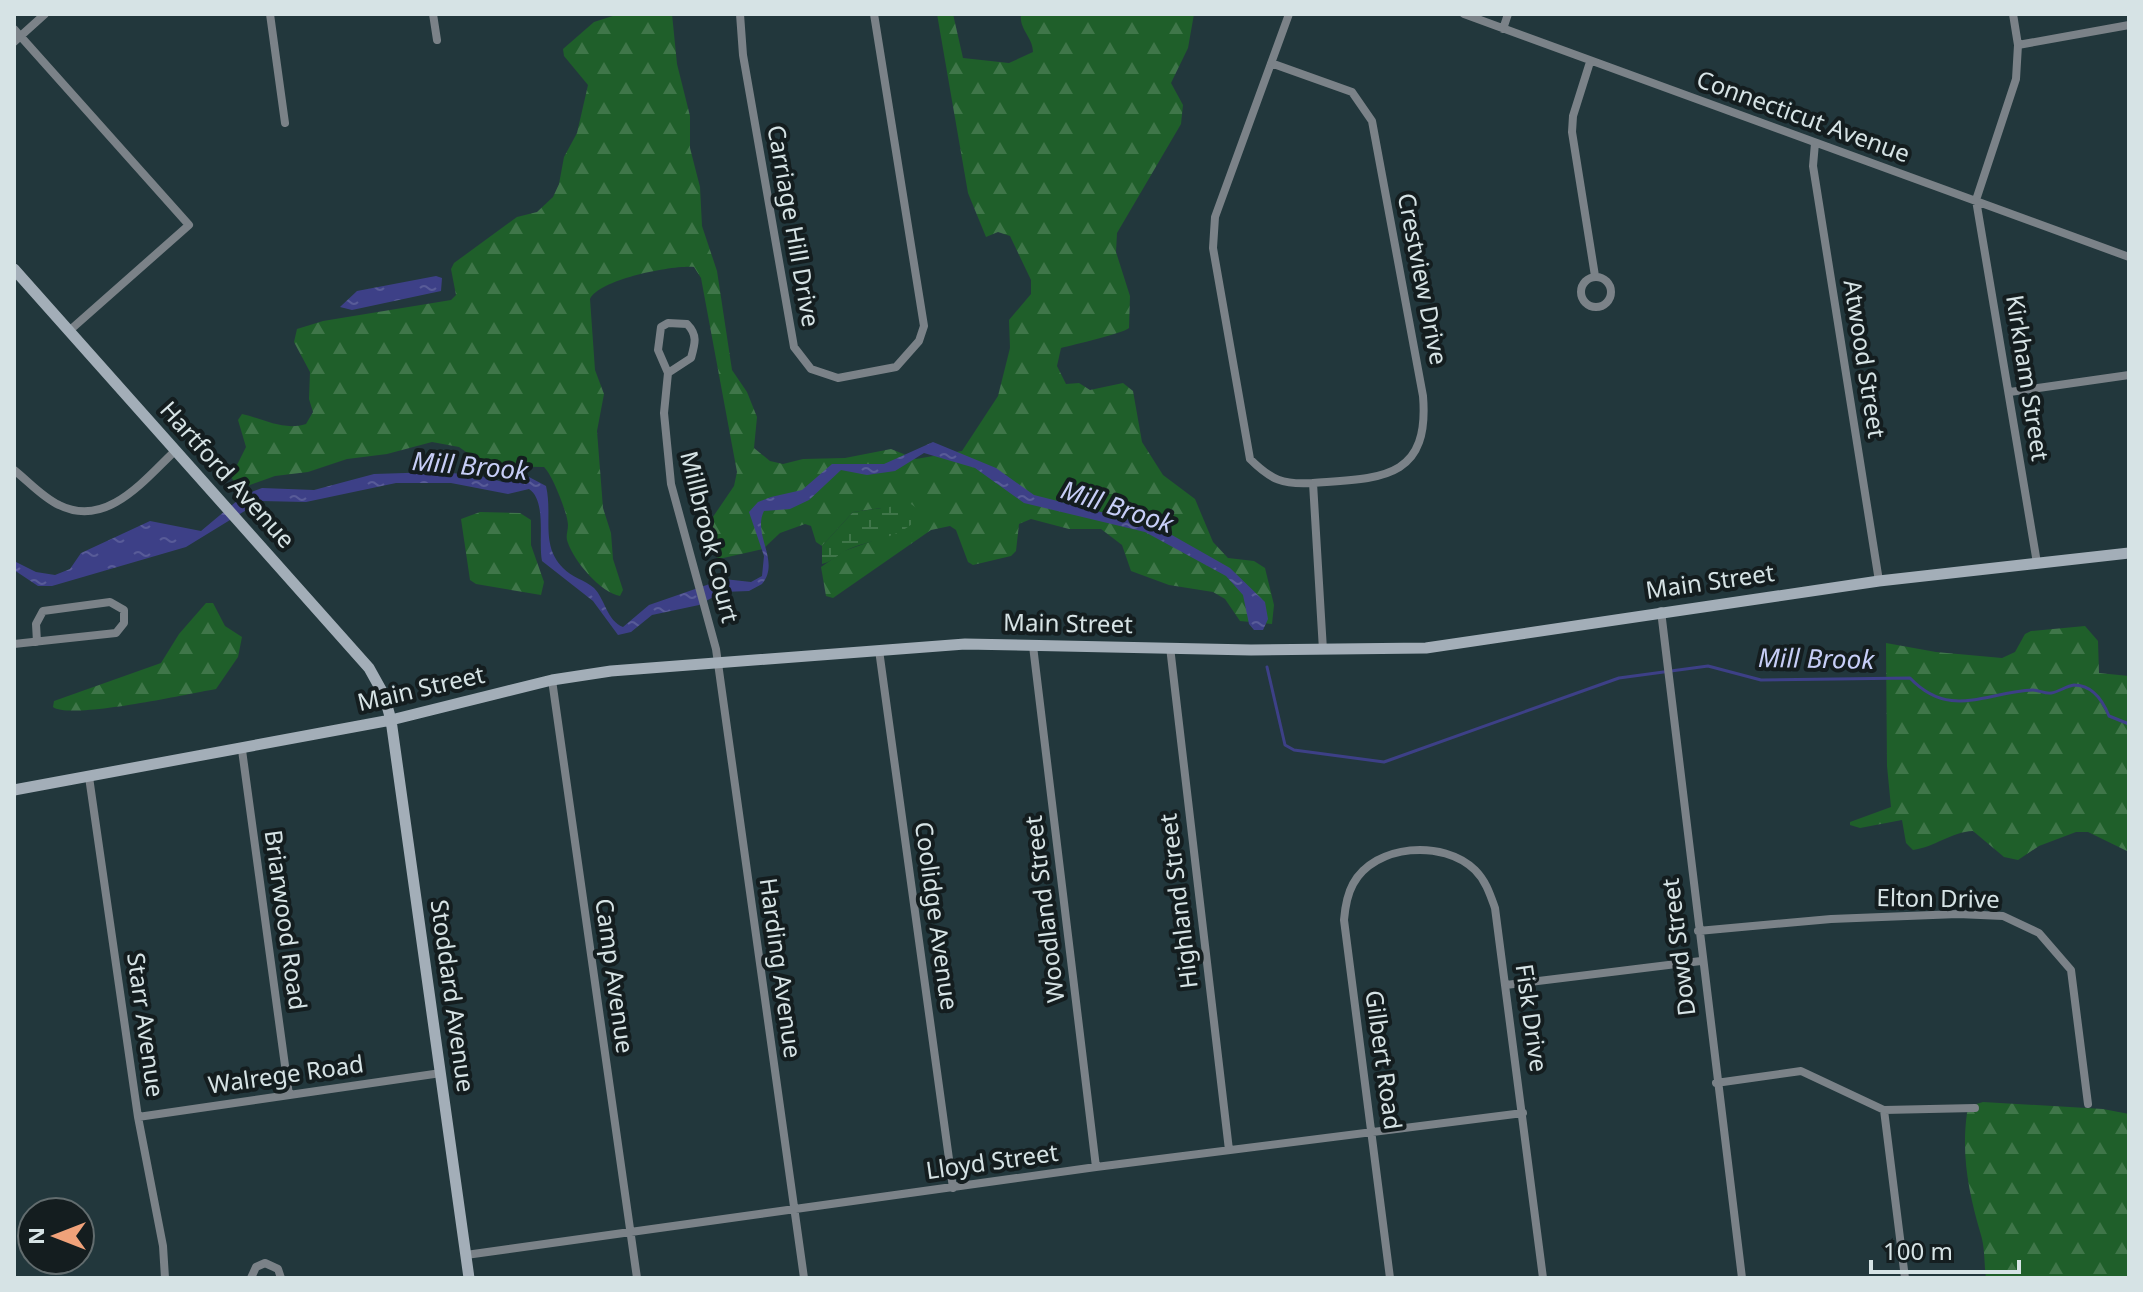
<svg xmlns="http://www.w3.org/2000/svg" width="2143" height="1292" viewBox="0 0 2143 1292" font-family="'Noto Sans',sans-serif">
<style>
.forest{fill:url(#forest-firs)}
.wetland{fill:url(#wetland-marsh)}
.water{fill:url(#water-ripples)}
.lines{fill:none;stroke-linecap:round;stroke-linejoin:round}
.stream{stroke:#3d4087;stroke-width:3}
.street{stroke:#7b8288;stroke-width:8}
.secondary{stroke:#a3aeb8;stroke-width:11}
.labels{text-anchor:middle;stroke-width:8;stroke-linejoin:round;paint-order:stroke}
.street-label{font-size:24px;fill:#d6e3e5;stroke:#141d1f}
.water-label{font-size:26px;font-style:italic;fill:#c7cef7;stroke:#141d1f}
</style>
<defs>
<pattern id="forest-firs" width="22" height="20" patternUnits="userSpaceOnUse" patternTransform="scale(2)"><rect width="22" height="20" fill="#1f5f2a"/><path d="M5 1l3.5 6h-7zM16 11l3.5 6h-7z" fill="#3f7649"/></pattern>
<pattern id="wetland-marsh" width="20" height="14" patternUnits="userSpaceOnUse" patternTransform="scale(2)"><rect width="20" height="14" fill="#1f5f2a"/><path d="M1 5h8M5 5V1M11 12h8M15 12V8" fill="none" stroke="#3f7649"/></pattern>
<pattern id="water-ripples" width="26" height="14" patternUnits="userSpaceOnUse" patternTransform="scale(2)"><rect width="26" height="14" fill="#3d4087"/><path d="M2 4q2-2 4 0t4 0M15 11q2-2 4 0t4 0" fill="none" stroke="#585b98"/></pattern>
</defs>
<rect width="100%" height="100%" fill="#22373c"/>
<path class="forest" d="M619,14H672L677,64L690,116V148L700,187L702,226L717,271L732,370L747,392L757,417L754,448L770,461L783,464L803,459L845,458L891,449L916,459L962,451L998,396L1010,348L1009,320L1031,294V280L1010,236L998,232L986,237L968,193L937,14H953L963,58L1009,63L1033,52C1033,37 1019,30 1021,14H1194L1188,48L1171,83L1183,105L1181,124L1117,233L1116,252L1130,296L1129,328C1124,333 1073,345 1061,348L1057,366L1066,384L1079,383L1090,390L1123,383L1133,391L1142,442L1163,475L1195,499L1213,542L1228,558L1254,561L1265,568L1274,605L1272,624L1240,621L1225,599L1213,592L1169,585L1131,571L1122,545L1101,529H1069L1031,519L1019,524L1016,551L1011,556L973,565L968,562L956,530L950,526L931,530L833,598L826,596L821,567L844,551L872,541L881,508L853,512L822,546L816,542L811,526L805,524L780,533L763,549L719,559L704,546L702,533L734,486L737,472L701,278L694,267C673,265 600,279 590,299L595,370L604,394L597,431L603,508L611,533L613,559L623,590L620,596C601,593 574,561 568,543C565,536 568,532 568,525C568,514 552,474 544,467L486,466L459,447L432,442L387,454L347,459L308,472L275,476L239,489L231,477L246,447L238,420L242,414C264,419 283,431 306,424L313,412L309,399L310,372L294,342L297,329L323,321L451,300L456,295L451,269L454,263L517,217L537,212L553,197L559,184L564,157L577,133L588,85L564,56L563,49L594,22Z
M480,512L520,513L531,520V545L544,582L541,595L476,584L470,580L461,519Z
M206,603H213L225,626L242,637L238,657L216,689C187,694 71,720 53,707L54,701L161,663L179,634Z
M2085,626L2098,641L2099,673L2129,676V852L2088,832H2076L2039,846L2018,860L2004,857L1973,831C1951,832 1935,847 1913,850L1906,843L1902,820L1860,828L1850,825V822L1891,807L1887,766L1886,643L1936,652L2002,658L2015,652L2025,634L2031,631Z
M1983,1102L2103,1109L2129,1114V1278H1986C1984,1264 1985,1248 1981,1235C1969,1194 1961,1156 1967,1113L1970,1106Z"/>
<path class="wetland" d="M911,504L922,512C906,538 875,538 849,549C840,553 831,562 822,564V546L853,512Z"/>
<path class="water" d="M436,276L442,278L441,291L352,310L340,307L357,291Z
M933,442L996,468L1034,495L1156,526L1230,568L1265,602L1268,619L1263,630H1254L1249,624L1243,595L1226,576L1145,532L1024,503L975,468L924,453L895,471L867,475L841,470L809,500L790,509L764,511C752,535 781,561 762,584L749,591L722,592L699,605L652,615L631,632L618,635L593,601L542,561C538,541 547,501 529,489L508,494L451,483H396L306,502L261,501L186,547L52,586H38L14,570V561L36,572L55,575L70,569L81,553L150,521L201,531L244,495L262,488L314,490L374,474L437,472L477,475L503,482L529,477L546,486C553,516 540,545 563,568C571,577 585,580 594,588C605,599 607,621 623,627L649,605L724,579L751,582L762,576L764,556L749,512L758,502L771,497L802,490L832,464H884Z"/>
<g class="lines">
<path class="stream" d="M1267,667L1285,745L1294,750L1384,762L1619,678L1708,666L1761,680L1910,678C1950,720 1985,692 2033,690C2039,690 2045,694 2051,693C2059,692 2066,686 2074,685C2093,685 2103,701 2109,716L2129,724"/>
<path class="street" d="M270,14L285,123
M433,14L437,40
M740,14L743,55L794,347L811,369L838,378L896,367L919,341L924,326L874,14
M1289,14L1215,217L1213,248L1250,459C1271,480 1283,485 1313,483L1323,650
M1464,14L2129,257
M2013,14L2018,45L2016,79L1976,200L2037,563
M14,29L189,225L69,331
M1503,29L1508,14
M14,42L45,14
M2018,45L2129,25
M1590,62L1573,116L1572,132L1595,276
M1271,63L1352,92L1372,121L1423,396C1430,481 1379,478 1313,483
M1815,143L1813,166L1879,581
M1581 292a15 15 0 1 1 30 0a15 15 0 1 1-30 0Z
M668,373L658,350L661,327L668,323L687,324C698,335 695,344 691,358L668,373L664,413L671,484L716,649L804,1278
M2010,392L2129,375
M14,470C28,481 43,498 59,505C107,529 145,479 176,450
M1661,611L1742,1278
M14,644L116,633L124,623V610L110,602L43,611L36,624L37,642
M1033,646L1096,1167
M1170,647L1229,1150
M879,650L953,1188
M552,680L637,1278
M242,750L289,1095
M89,777L138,1117L163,1246L165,1278
M1698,931L1831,919L1958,914L2003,916L2039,933L2071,970L2088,1104
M1506,985L1701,961
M1716,1083L1801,1071L1884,1110L1975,1108
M1884,1110L1905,1278
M138,1117L441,1073
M466,1255L1096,1167L1523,1113
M251,1278L256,1267L265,1263L278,1269L281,1278
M1390,1278L1344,920C1345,908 1347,895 1353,884C1375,844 1443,839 1475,870C1486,881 1490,894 1495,908L1543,1278"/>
<path class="secondary" d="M14,269L369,668L384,695L391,720L469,1278
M14,790L391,720L552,680L611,671L965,644L1251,650L1426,648L1879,581L2129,553"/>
</g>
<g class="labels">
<g class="street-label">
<text transform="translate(1803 117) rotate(20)" y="8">Connecticut Avenue</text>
<text transform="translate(793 226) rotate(80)" y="8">Carriage Hill Drive</text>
<text transform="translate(1422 279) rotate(79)" y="8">Crestview Drive</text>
<text transform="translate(1864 359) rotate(81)" y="8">Atwood Street</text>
<text transform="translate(2027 378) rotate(81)" y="8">Kirkham Street</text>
<text transform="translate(227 475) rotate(48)" y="8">Hartford Avenue</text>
<text transform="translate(709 537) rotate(76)" y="8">Millbrook Court</text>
<text transform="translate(1710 582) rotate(-8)" y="8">Main Street</text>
<text transform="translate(1068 624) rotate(1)" y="8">Main Street</text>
<text transform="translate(421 689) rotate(-13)" y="8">Main Street</text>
<text transform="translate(1938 899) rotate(1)" y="8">Elton Drive</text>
<text transform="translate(1179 901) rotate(-97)" y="8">Highland Street</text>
<text transform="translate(1045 909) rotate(-97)" y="8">Woodland Street</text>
<text transform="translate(936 916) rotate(82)" y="8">Coolidge Avenue</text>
<text transform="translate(285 920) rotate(82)" y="8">Briarwood Road</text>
<text transform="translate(1679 947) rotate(-97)" y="8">Dowd Street</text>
<text transform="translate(780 968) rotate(82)" y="8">Harding Avenue</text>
<text transform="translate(614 976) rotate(82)" y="8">Camp Avenue</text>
<text transform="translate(452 996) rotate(82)" y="8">Stoddard Avenue</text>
<text transform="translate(1531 1018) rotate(82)" y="8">Fisk Drive</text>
<text transform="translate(145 1025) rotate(82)" y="8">Starr Avenue</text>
<text transform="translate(1383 1060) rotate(82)" y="8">Gilbert Road</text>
<text transform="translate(286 1075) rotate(-8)" y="8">Walrege Road</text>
<text transform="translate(992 1162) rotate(-8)" y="8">Lloyd Street</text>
</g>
<g class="water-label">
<text transform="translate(470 466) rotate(5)" y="9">Mill Brook</text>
<text transform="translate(1117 507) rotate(18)" y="9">Mill Brook</text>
<text transform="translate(1816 659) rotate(1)" y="9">Mill Brook</text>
</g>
</g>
<rect width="2143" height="1292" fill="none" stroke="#d6e3e5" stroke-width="32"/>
<g transform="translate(56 1236) rotate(270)"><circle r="38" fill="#141d1f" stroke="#626c6e" stroke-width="2"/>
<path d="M0-6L14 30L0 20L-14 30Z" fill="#f0a27a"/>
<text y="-12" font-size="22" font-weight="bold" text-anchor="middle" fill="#d6e3e5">N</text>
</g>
<path d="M1871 1260v12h148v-12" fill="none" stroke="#d6e3e5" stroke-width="4"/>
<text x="1883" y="1260" font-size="24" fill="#d6e3e5" stroke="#141d1f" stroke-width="6" paint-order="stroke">100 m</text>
</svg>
